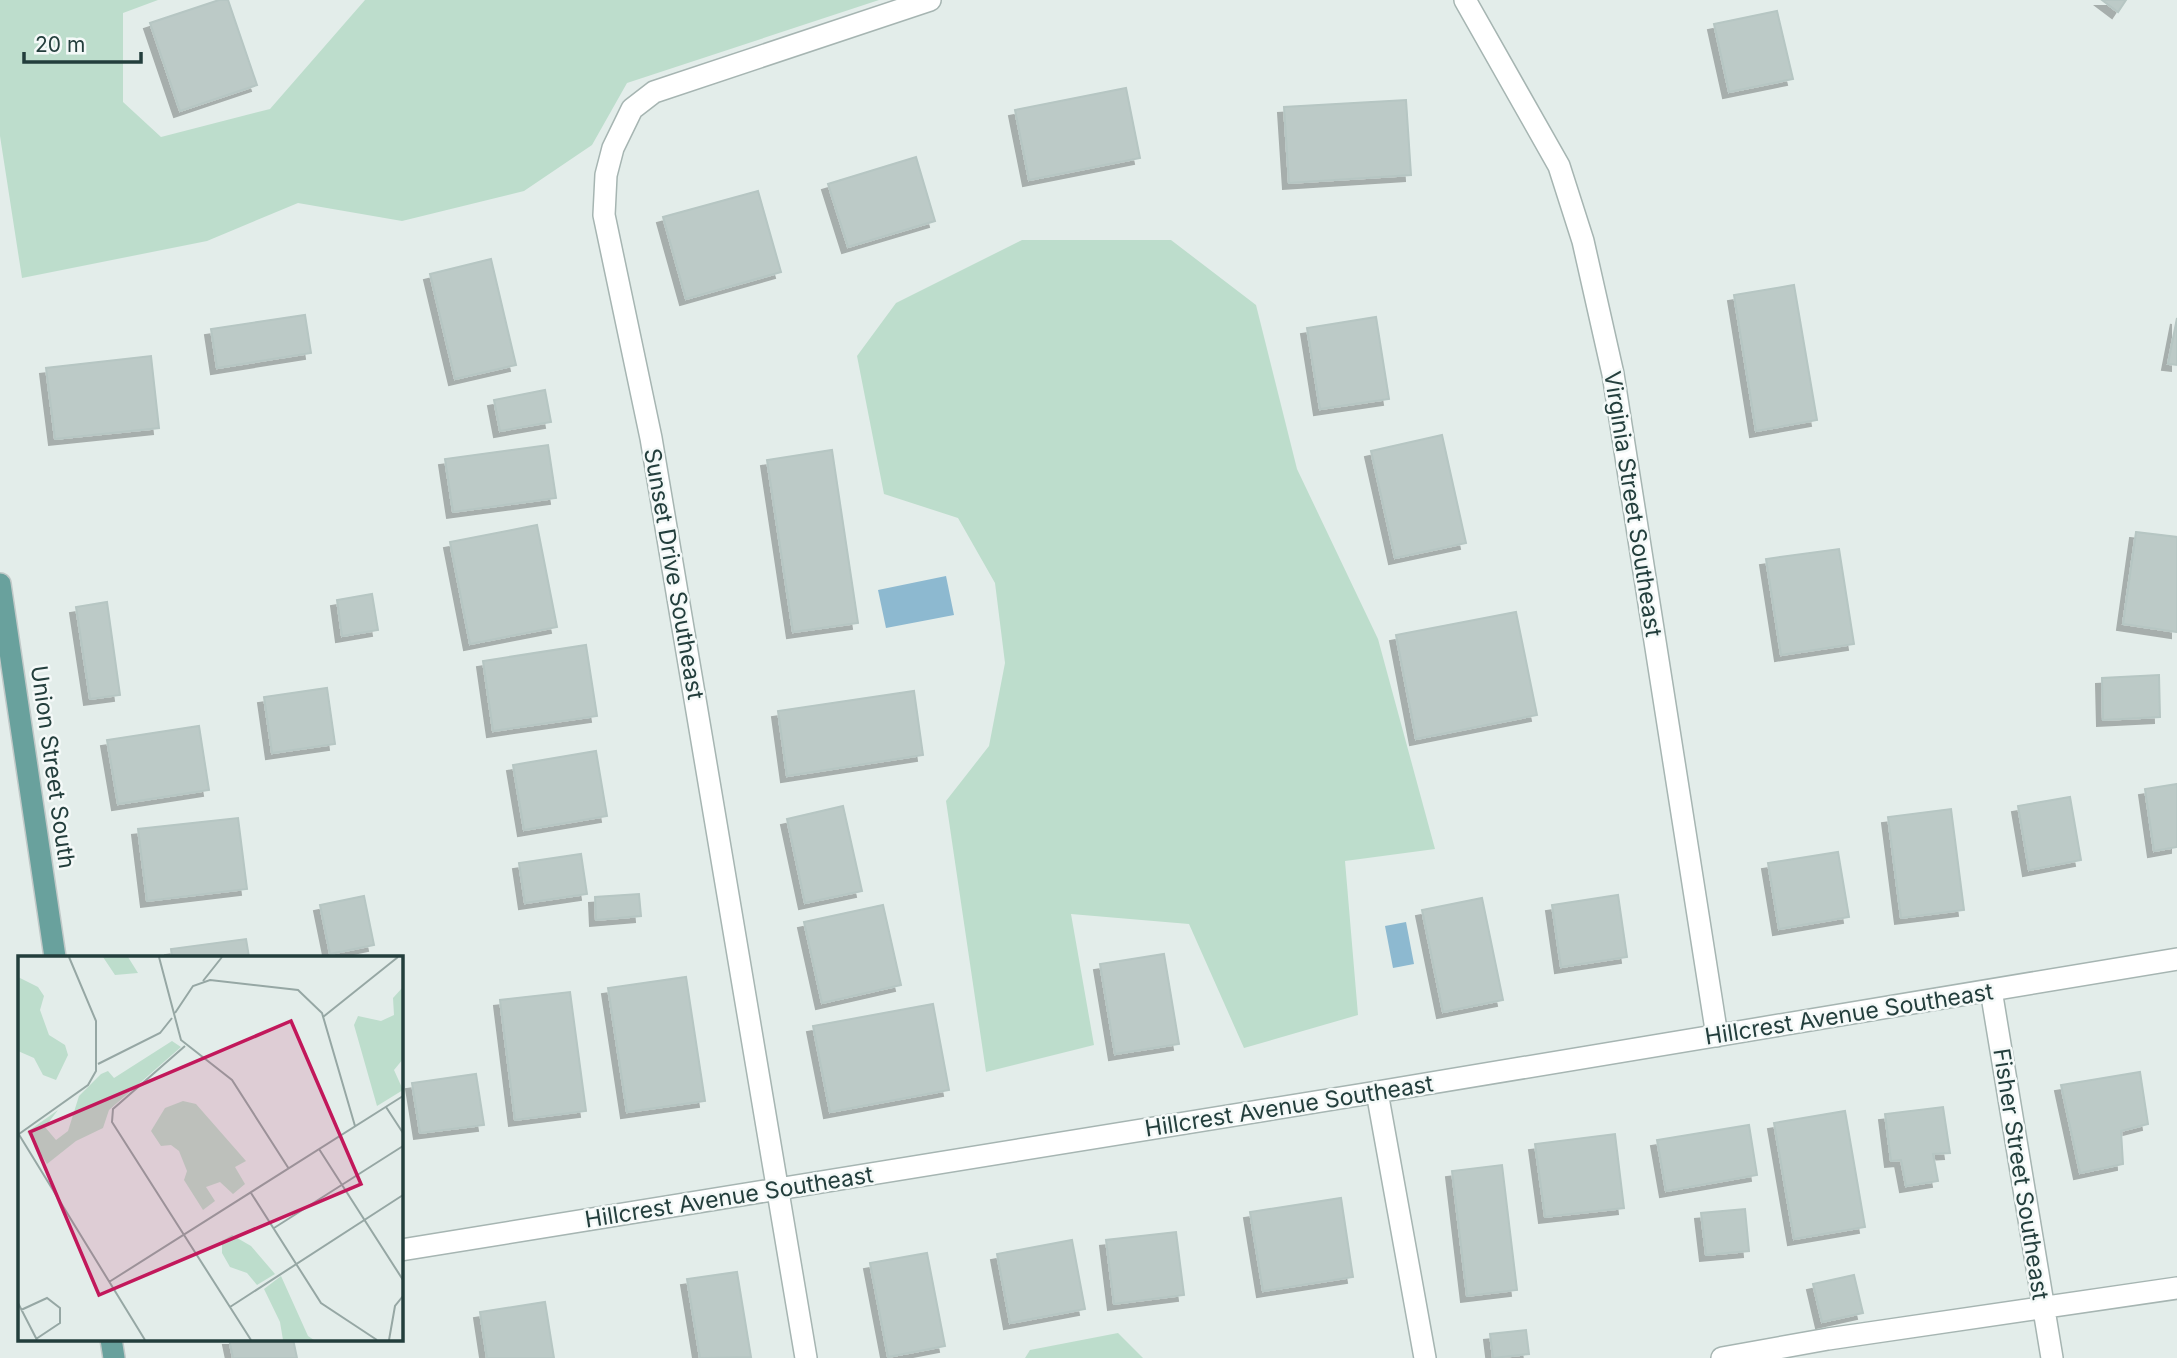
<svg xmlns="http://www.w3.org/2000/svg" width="2177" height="1358" viewBox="0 0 2177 1358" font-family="Inter,sans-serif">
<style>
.green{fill:#bdddcc}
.water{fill:#8db9d0}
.building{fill:#bccac7;stroke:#b6c6c3;stroke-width:2;filter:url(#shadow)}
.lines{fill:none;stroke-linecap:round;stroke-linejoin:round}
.minor-casing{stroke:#a6b5b2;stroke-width:24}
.major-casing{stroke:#c1c9c8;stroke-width:24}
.minor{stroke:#fff;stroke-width:21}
.major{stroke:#69a19d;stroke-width:21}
.labels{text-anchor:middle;stroke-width:5;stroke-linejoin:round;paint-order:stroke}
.street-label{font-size:23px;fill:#233e3c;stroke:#f4f9f8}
.inset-road{fill:none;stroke:#96a7a4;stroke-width:2}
.view{fill:#c2185b;fill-opacity:0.15;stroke:#c2185b;stroke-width:3.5}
.inset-edge{fill:none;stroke:#233e3c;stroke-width:3.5}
</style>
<defs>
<filter id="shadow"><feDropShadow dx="-6" dy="6" stdDeviation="0" flood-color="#0004"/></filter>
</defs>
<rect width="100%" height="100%" fill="#e3edea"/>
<path class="green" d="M0,0H158L123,13V102L161,137L270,109L365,0H879L627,83L592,145L524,191L402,221L298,203L207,241L22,278L0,136Z
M1022,240H1171L1256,305L1297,469L1378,639L1435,849L1345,861L1358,1015L1244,1048L1189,924L1071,914L1094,1045L986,1072L946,801L989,746L1005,663L995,583L958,518L884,494L857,356L896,303Z
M1118,1333L1143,1358H1025L1030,1350Z"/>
<path class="water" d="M946,576L954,615L886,628L878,590Z
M1406,922L1414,964L1393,968L1385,926Z"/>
<path class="building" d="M219,0H228L257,85L180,111L150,23Z
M2102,0H2126L2118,12Z
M1777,11L1793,79L1729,92L1714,24Z
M1126,88L1140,158L1029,180L1015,110Z
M1406,100L1411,175L1289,183L1284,107Z
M916,157L935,221L848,247L828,184Z
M758,191L781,272L686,299L663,217Z
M491,259L516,365L455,379L430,274Z
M1794,285L1817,420L1756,431L1734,295Z
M305,315L311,353L217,368L211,329Z
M1376,317L1389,399L1320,409L1307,328Z
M2177,318V365L2168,364Z
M151,356L159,428L55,439L46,368Z
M545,390L551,422L500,431L494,400Z
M1442,435L1466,543L1395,558L1371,451Z
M548,445L556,498L453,512L445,459Z
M832,450L858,623L793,632L767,460Z
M537,525L557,627L470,644L450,542Z
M2136,532L2177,537V632L2123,624Z
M1839,549L1854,644L1781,655L1766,559Z
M372,594L378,630L342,636L337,600Z
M107,602L120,695L90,699L76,607Z
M1516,612L1537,715L1416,739L1396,635Z
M586,645L597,716L493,731L483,661Z
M2159,675L2160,717L2103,720L2102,678Z
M327,688L335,744L272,753L264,697Z
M914,691L923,755L787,776L778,711Z
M199,726L209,790L118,804L107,740Z
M596,751L607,816L524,830L513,765Z
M2177,784V847L2154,851L2145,789Z
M2070,797L2081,860L2029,870L2018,806Z
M843,806L862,891L805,903L787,819Z
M1951,809L1964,910L1901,918L1888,817Z
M238,818L247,889L147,901L138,829Z
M1838,852L1849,917L1779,929L1768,863Z
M581,854L587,894L525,903L519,863Z
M639,894L641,916L596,920L595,897Z
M1618,895L1627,957L1561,967L1552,905Z
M364,896L374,945L330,954L320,905Z
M1482,898L1503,1000L1443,1012L1422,910Z
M883,905L901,985L822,1003L804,922Z
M246,939L249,957H172L171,949Z
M1164,954L1179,1044L1115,1054L1100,964Z
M686,977L705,1101L627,1112L608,988Z
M570,992L586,1111L515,1120L500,1000Z
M933,1004L949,1090L830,1112L813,1026Z
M2140,1072L2148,1124L2121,1131L2123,1164L2080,1173L2061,1085Z
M476,1074L484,1125L420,1133L412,1083Z
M1943,1107L1950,1153L1933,1154L1938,1181L1906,1186L1901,1160L1891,1161L1885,1114Z
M1845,1111L1865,1227L1794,1239L1774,1123Z
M1749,1125L1757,1175L1666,1191L1657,1140Z
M1615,1134L1624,1208L1545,1217L1535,1144Z
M1502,1165L1517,1290L1467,1296L1452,1171Z
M1341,1198L1353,1277L1263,1291L1250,1212Z
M1745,1209L1749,1251L1706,1255L1701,1213Z
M1176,1232L1184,1295L1114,1304L1106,1240Z
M1072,1240L1085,1309L1010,1323L997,1254Z
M927,1253L945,1346L888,1357L870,1263Z
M737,1272L751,1357L700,1358L687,1279Z
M1854,1275L1863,1313L1822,1322L1813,1284Z
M545,1302L554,1358H487L480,1312Z
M1526,1330L1529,1354L1493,1358L1490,1334Z
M229,1339H293L297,1358H233Z"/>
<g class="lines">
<defs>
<path id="minor" d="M1465,0L1559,166L1583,241L1613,374L1717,1036
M1991,990L2052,1358
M1377,1092L1425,1358
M401,1250L1377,1092L2177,959
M806,1358L651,438L604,215L606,175L613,148L632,109L654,92L930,0
M1722,1358L1828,1339L2177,1288"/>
<path id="major" d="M0,584L55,957
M111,1339L114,1358"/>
</defs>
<use href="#minor" class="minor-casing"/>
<use href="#major" class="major-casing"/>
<use href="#minor" class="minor"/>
<use href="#major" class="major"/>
</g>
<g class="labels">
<g class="street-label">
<text transform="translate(1633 504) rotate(81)" y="8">Virginia Street Southeast</text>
<text transform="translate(674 574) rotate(80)" y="8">Sunset Drive Southeast</text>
<text transform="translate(53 767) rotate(82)" y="8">Union Street South</text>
<text transform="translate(1849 1014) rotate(-9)" y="8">Hillcrest Avenue Southeast</text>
<text transform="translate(1289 1106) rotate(-9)" y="8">Hillcrest Avenue Southeast</text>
<text transform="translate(2021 1174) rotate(81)" y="8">Fisher Street Southeast</text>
<text transform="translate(729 1197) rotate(-9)" y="8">Hillcrest Avenue Southeast</text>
</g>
</g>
<g transform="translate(18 956)">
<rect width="385" height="385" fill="#e3edea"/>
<path d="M85,1H110L120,17L97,19ZM0,21L20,31L26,40L22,54L31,79L47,89L50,99L38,124L25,119L16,102L0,95ZM385,31V103L376,114L385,134L359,150L336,69L340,60L363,65L376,59L375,42ZM154,85L163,91L91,154L85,172L58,185L29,208L9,176L40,154L27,171L38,184L50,175L61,140L83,118L90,115L96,122ZM165,145L178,148L228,205L217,211L227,228L215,238L202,226L188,231L197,245L185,254L166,224L169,215L161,195L153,189L143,190L133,175L147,152ZM214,279L233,290L257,318L239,329L229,317L212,311L204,297V285ZM263,320L290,380L296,384H265L262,366L246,333Z" fill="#bdddcc"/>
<path class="inset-road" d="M141,1L163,84L214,124L271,213M185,25L204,1M157,57L175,30L192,24L280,34L304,57L337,170M305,61L380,1M167,90L95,153L94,166L233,384M80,108L142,77L154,62M368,151L385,177M0,177L127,384M1,178L70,129L78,115V65L51,1M301,193L385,324M233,237L303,347L359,384M256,272L385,190M91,326L385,140M0,347L19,384M212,351L385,239M3,354L29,342L42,352V367L18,383M371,384L377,350L385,340"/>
<path class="view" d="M273,65L343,228L81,339L12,176Z"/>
<rect width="385" height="385" class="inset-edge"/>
</g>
<path d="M24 52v10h117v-10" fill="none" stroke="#233e3c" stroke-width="3.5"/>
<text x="35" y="52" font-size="21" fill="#233e3c" stroke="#f4f9f8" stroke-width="5" paint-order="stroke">20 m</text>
</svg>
